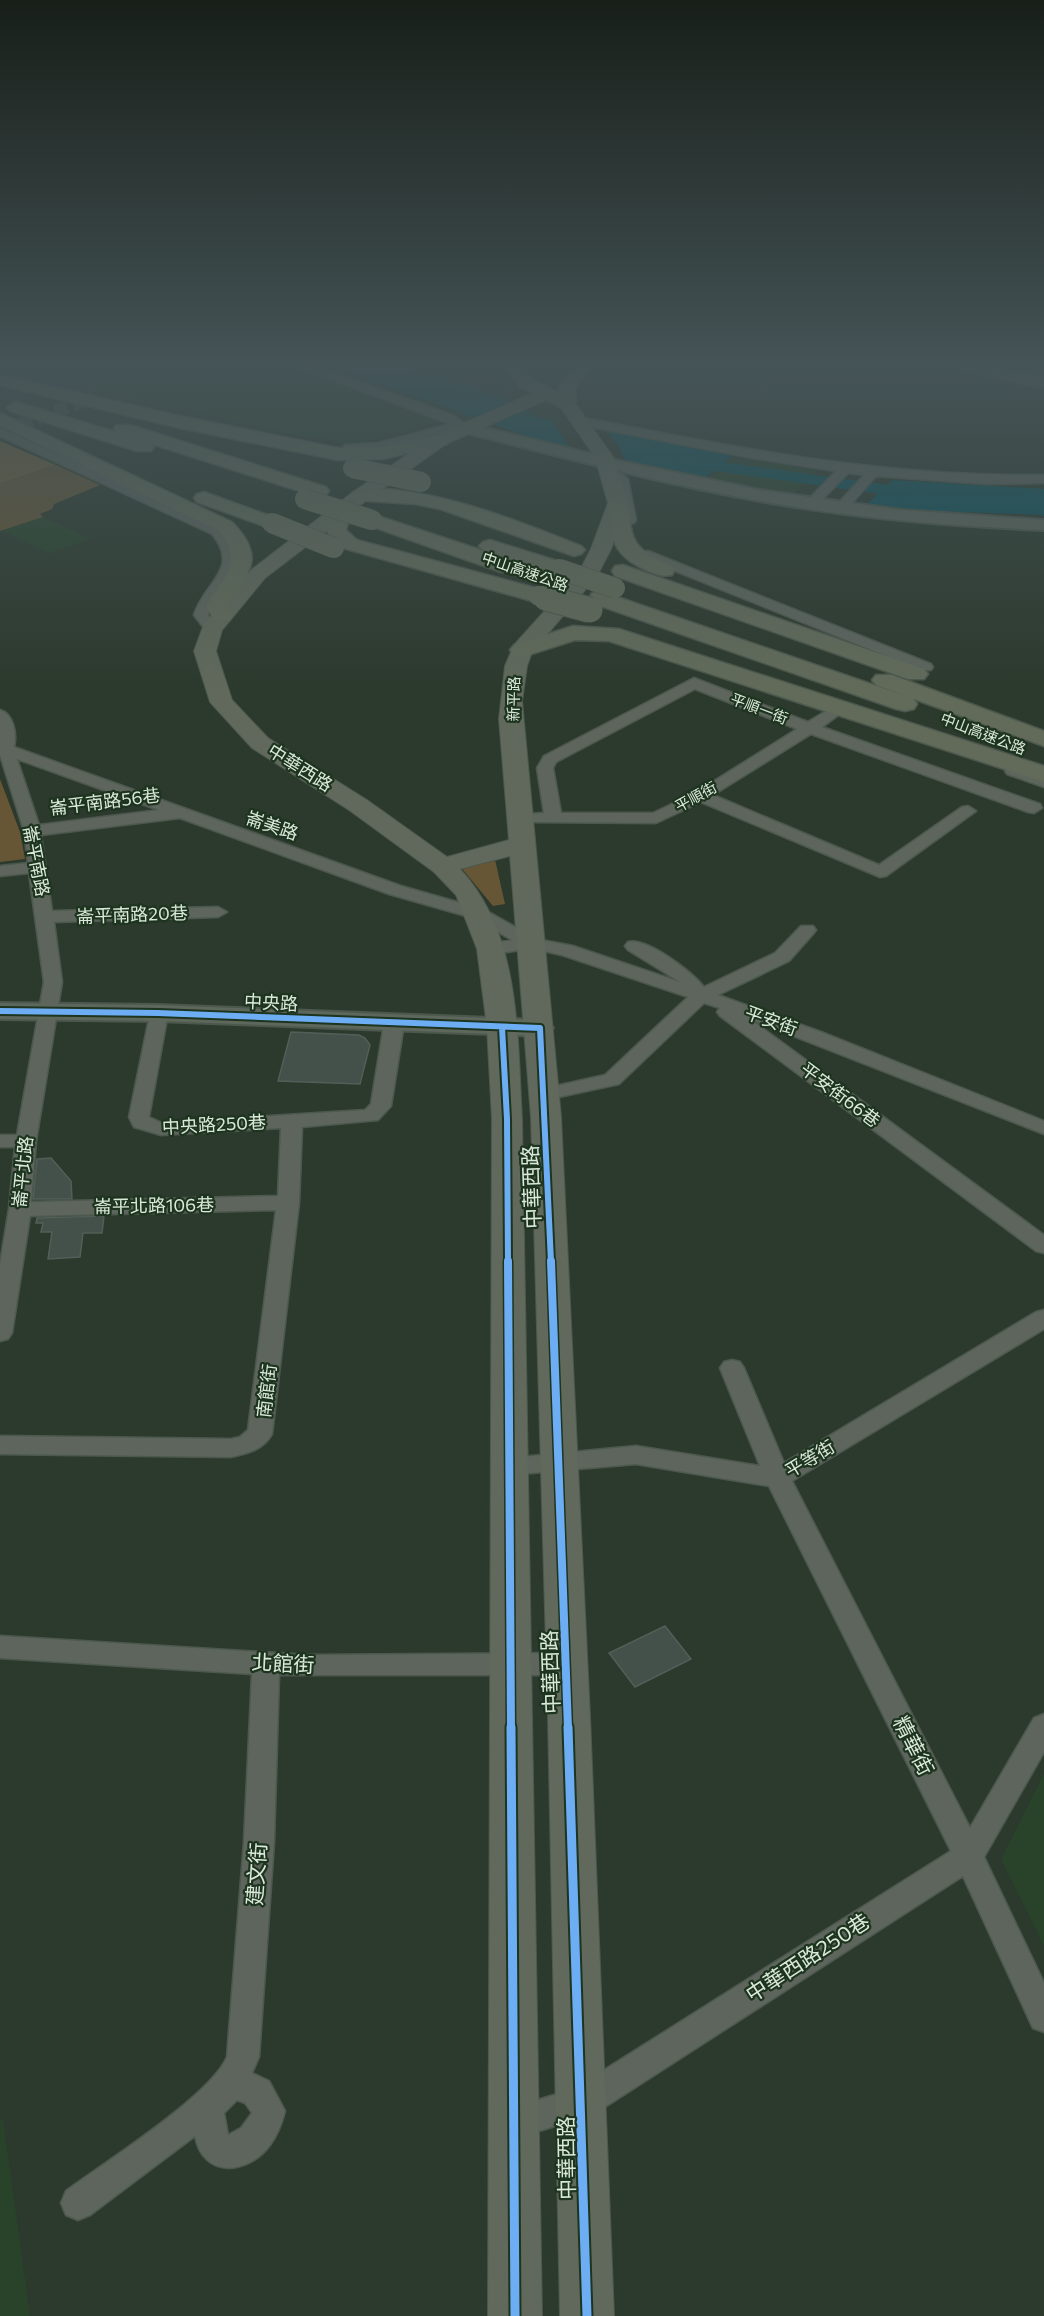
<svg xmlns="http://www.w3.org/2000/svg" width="1044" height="2316" viewBox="0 0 1044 2316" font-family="Commissioner,'Noto Sans TC',sans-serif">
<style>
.built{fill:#29432b}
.green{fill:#665635}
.forest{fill:#746037}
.water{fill:#08525c}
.pier{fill:#2c392d}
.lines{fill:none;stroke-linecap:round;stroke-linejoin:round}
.river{fill:#08525c;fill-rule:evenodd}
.building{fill:#44514a;stroke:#525f58;stroke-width:1.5}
.street-tunnel{stroke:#465347;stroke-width:13;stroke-dasharray:13 6;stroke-linecap:butt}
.street-casing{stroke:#4c584d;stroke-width:3}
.secondary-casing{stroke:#4c584d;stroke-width:4}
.primary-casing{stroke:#4c584d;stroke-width:2}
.highway-casing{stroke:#4c584d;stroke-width:3}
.street{fill:#5d655d;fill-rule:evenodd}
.secondary{fill:#5e675c;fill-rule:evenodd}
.primary{fill:#60695b;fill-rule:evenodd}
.highway{fill:#626b5a;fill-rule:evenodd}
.highway-bridge-far1-casing{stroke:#4c584d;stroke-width:21;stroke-linecap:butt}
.highway-bridge-casing{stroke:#4c584d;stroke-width:27;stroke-linecap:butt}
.highway-bridge-far1{stroke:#626b5a;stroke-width:20}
.highway-bridge{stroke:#626b5a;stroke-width:25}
.cycleway-far2-casing{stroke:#1d341f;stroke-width:10}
.cycleway-far1-casing{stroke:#1d341f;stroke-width:11}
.cycleway-casing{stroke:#1d341f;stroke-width:13}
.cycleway-far2{stroke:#6dadf4;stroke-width:6}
.cycleway-far1{stroke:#6dadf4;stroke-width:8}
.cycleway{stroke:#6dadf4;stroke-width:9}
.labels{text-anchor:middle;stroke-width:4.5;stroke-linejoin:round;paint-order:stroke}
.far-street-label{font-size:15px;fill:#dbe9db;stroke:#1d341f}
.street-label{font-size:18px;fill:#dbe9db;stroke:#1d341f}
.near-street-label{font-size:21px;fill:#dbe9db;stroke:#1d341f}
</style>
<rect width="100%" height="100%" fill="#2c392d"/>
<path class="built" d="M12,366H299L444,419L388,439L345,443L277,432Z
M739,452L822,467L792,495L706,479Z
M43,517L90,539L49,553L2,531Z
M1044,1774V1946L1001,1859Z
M3,2119L30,2316H0V2121Z"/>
<path class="green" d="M56,465L100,485L54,504L52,509L40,514L43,517L0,531V484Z
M0,779L20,832L25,859L0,862Z
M494,855L505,904L493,906L459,865Z"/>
<path class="forest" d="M0,441L56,465L0,484Z"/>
<path class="water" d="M331,366H404L503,399L537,417L736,453L705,478L540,441Z
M892,480L1044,489V517L1043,515L881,509L866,505Z"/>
<path class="pier" d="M551,419L607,431L618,445L626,463L571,450Z"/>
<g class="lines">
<path class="river" d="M681,453L715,461L924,490L933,495L924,500L715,471L675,462L672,458L675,454Z"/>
</g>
<path class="building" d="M291,1032L359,1035L365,1038L370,1045L360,1084L278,1081Z
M51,1158L71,1181L72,1199H33L37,1159Z
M104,1216L102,1233H83L80,1257L48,1259L52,1232H41L43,1223H36L37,1218Z
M665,1626L691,1659L635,1687L609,1653Z"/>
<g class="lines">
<path class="street-tunnel" d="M2,432L93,397"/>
<defs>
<path id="street" d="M296,366H313L452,415L471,428C464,434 457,430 449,431C414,437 380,459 344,451V445L378,443L450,424Z
M580,417C734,448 886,477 1044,475V483L986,484L876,476L845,511L840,512L834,508L864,475L848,473L816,506L811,507L805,503L836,471L752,458L576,424L574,421Z
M0,428L222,528C258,572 220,575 208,615L219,629L217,632H207L194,615C204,582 241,569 212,534L0,436Z
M610,465L628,479L636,520L634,523L629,524L622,520L616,480L604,469Z
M648,551L931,664L933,667L931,670H921L643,558V552Z
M694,678L808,722L831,708H841L844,711L822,727L1040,804L1042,808L1034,813L1028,812L811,734L713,795L879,865L962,807L968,806L976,811L886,876L880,877L701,802L656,823L530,822L528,818L530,814L544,813L537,768L544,756ZM695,689L797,729L695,793L653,813H561L553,768L556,762Z
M0,710C14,714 17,735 14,747L401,886L485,910L536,939L573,946L680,982L628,950L625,946L628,942C647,937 692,972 704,987L775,953L801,926H813L816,930L813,934L789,961L718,995L821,1032L1044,1121V1134L750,1019L1044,1235V1253L1036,1251L720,1016L717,1012L720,1008L704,1003L619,1084L545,1100L538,1098L535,1094L538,1090L605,1075L688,997L562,955L530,948L491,955L484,953L482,949L484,945L512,940L473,918L389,894L180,818L41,835L52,911L218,907L227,912L218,917L54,922L62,982L36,1141L31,1202L278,1196L281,1128L161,1135L134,1127L129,1117L151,1009L158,1007L168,1013L149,1117L162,1123L365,1110L371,1104L384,1024L394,1018L404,1024L391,1106L378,1120L302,1127L299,1203L272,1434C263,1450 248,1453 231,1457L0,1454V1436L231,1439L240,1437L248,1430L276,1210L30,1216L12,1333L8,1339L0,1341V1264L9,1209L15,1147H0V1135H17L44,982L29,873L0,876V866L28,863L24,831L0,755ZM17,759L159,810L39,825Z
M1013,766L1044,777V787L1007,774L1005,771L1007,768Z
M1044,1310V1329L792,1481L970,1828L1034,1718L1044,1714V1752L984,1857L1044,1983V2032L1033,2028L963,1876L594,2114L513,2139L501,2135L496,2123L501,2111L574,2089L951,1851L769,1486L636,1464L508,1475L499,1473L496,1466L499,1459L636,1446L760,1466L720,1368L724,1362L732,1360L740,1362L744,1368L784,1463L1036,1312Z
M0,1636L309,1655L567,1653L577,1656L581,1664L577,1672L567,1675H279L274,1842L259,2057L252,2073L269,2081L285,2111C282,2123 277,2136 270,2145C248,2175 203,2179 195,2136L90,2215L78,2220L66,2215L61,2203L66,2191C104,2163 210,2096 227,2057L244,1842L252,1674L0,1658ZM237,2100L245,2103L252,2113L241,2128L228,2135L224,2113Z"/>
<path id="secondary" d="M575,366H590L575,388V404L567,409L559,404V388Z
M957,366H986L1044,377V387L964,371Z
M465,423L620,461L760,490L901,510L1044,520V530C949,526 854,518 760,501C659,483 559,456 459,431L457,428Z
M0,1003L158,1005L540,1020L549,1022L553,1028L549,1034L540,1036L158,1021L0,1019Z"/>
<path id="primary" d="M505,366H522L532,379L573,400L613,457L628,503L611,549L597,576L532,652L527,666L522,701L561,1117L590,1716L614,2316H560L548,1716L531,1117L510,856L460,869C521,934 517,1035 522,1119L542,2316H488L492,1119L487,1027L477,949L456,895L434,872L349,810L252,748L210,702L194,651L204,624L251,570L353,492L434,436L533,393L520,387ZM546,400L561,408L595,457L608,503L591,549L578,574L514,645L505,666L499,719L509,840L447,857L367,800L268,738L232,700L216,651L222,630L265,578L367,500L446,444Z"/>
<path id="highway" d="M0,375L180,416L338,448L383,447L440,434L449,440L447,444L383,459L338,460L180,428L0,385Z
M16,402L116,432L114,429L116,425H130L326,487L329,491L326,495H312L152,444L154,447L151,451H137L10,411L7,407Z
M0,413L232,522C266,557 250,571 228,606L233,615L230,620H214L206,606C224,578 245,560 218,530L0,426Z
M388,489C456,496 518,521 581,546L585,550L581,554L574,556L440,509L415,504L353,500L350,496L353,492Z
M204,492L279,519L282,523L279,527L272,529L197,502L194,498L197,494Z
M618,497L625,499L628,503C631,529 629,545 655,558C662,562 670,563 675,570L672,575C661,577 654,574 644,569C611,554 611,536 608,503L611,499Z
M341,506L348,508L351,512L346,530L357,540L547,591L550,596L547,601L539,603L343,548L333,541L326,530L334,508Z
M372,514L517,562L520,567L517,572H501L365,524L362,520L365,516Z
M490,540L567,564L570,569L567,574L559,575L483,550L479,546L483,542Z
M623,565L924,669L928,674L924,679H908L615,576L612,571L615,566Z
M600,591L906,696L876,685L872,680L876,675H892L1044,731V746L914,699L917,704L914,709L905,711L896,709L592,603L589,598L592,593Z
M573,626L619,629L1044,766V782L609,641L575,640L522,657L514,655L510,650L514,645Z"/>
</defs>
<use href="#street" class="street-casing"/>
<use href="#secondary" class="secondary-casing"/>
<use href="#primary" class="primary-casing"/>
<use href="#highway" class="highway-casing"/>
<use href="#street" class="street"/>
<use href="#secondary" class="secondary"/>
<use href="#primary" class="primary"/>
<use href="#highway" class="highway"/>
<defs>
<path id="highway-bridge-far1" d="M353,468L421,482
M305,499L372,520
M272,523L334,548
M559,569L615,588
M539,596L551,599"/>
<path id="highway-bridge" d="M546,598L590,610"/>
</defs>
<use href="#highway-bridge-far1" class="highway-bridge-far1-casing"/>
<use href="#highway-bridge" class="highway-bridge-casing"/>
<use href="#highway-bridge-far1" class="highway-bridge-far1"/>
<use href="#highway-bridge" class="highway-bridge"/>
<defs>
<path id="cycleway-far2" d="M0,1011L158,1013L540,1028L551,1262
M502,1027L507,1119L508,1262"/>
<path id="cycleway-far1" d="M508,1261L511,1729
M551,1261L568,1729"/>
<path id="cycleway" d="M511,1727L515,2316
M568,1727L587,2316"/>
</defs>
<use href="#cycleway-far2" class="cycleway-far2-casing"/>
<use href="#cycleway-far1" class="cycleway-far1-casing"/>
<use href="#cycleway" class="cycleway-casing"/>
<use href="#cycleway-far2" class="cycleway-far2"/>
<use href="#cycleway-far1" class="cycleway-far1"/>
<use href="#cycleway" class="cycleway"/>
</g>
<linearGradient id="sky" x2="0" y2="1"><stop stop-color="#181f19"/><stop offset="0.53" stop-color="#455457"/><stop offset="1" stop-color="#455457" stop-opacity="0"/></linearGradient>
<rect width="1044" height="690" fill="url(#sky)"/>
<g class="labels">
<g class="far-street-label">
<text transform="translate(525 572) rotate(19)" y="5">中山高速公路</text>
<text transform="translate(514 699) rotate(-89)" y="5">新平路</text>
<text transform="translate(759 709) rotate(21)" y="5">平順一街</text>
<text transform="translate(983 734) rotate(21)" y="5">中山高速公路</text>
<text transform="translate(696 797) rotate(-29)" y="5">平順街</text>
</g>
<g class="street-label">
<text transform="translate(300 768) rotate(32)" y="6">中華西路</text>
<text transform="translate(105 802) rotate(-7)" y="6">崙平南路56巷</text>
<text transform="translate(272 826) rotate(19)" y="6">崙美路</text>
<text transform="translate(36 861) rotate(79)" y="6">崙平南路</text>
<text transform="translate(132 915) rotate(-2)" y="6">崙平南路20巷</text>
<text transform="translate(271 1003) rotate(3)" y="6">中央路</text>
<text transform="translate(771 1021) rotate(20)" y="6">平安街</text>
<text transform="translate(840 1095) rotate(37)" y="6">平安街66巷</text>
<text transform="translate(214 1125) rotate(-3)" y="6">中央路250巷</text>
<text transform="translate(23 1172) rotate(-84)" y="6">崙平北路</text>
<text transform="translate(154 1206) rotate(-1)" y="6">崙平北路106巷</text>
<text transform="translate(267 1391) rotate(-83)" y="6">南館街</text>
<text transform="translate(810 1459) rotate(-31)" y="6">平等街</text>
</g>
<g class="near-street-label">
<text transform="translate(532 1187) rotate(-92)" y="7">中華西路</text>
<text transform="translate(283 1664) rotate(3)" y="7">北館街</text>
<text transform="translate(551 1672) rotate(-92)" y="7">中華西路</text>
<text transform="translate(913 1746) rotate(63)" y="7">精華街</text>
<text transform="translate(257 1874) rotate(-86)" y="7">建文街</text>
<text transform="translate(808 1958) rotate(-33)" y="7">中華西路250巷</text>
<text transform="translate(567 2158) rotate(-91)" y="7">中華西路</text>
</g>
</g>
</svg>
